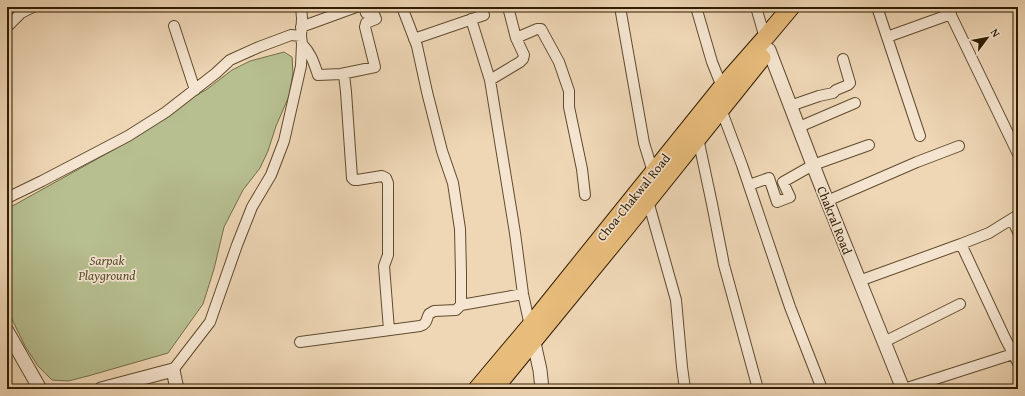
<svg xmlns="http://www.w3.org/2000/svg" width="1025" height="396" viewBox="0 0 1025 396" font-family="'Gentium Book Plus',serif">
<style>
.green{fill:#b7bf90;stroke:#746e48}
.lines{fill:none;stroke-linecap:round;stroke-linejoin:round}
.minor-casing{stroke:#604b2e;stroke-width:12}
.tertiary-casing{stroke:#604b2e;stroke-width:15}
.trunk-casing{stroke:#301c00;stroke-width:19}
.minor{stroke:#f5e5d0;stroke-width:10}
.tertiary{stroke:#f5e5d0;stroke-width:13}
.trunk{stroke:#e8bc7b;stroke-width:17}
.labels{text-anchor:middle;stroke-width:3.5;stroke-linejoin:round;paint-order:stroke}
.street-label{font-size:13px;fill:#301c00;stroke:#f5e5d0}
.park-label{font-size:13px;font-style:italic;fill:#584d2b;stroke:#f5e5d0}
</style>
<rect width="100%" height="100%" fill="#efd7b6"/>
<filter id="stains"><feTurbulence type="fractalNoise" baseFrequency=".005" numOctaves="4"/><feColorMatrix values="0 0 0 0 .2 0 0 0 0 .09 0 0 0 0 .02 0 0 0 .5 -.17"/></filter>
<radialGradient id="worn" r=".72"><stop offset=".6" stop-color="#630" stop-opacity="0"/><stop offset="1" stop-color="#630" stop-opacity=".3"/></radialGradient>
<path class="green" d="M284,52L292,57L293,73L289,96L276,126L268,151L260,168L243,190L224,227L214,269L203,304L168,353L88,376L68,381L52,380L38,366L25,346L7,309V209L115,149L171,114L196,95L206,90L232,70L250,61Z"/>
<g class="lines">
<defs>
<path id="minor" d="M402,7L417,46L427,92L442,151L453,183L460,229L461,274V305
M620,7L644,143L653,172
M696,7L712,62L722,87
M756,7L765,38
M877,7L920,136
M947,7L1018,154
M471,19L490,80L515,233L523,294L530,326
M174,26L195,90
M7,27L21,13L33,7
M301,27L356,7
M887,37L951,14
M516,38L537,29H541L559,62L569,91V107L582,169L585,195
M414,39L484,15
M302,44C311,53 314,63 318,75L341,74L375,67L365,27L366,23L376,19L372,9L366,13L364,7
M344,74L346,92L352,178L354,180H357L382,176L386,178L388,183V255L384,266L389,330
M490,80L520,62L523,59L524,55L516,38L508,7
M790,106L819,96L833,93L836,90L848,85L850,83L843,59
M721,109L742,165L790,307L822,389
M799,127L855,103
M698,138L712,204L724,265L758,389
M749,185L769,178L777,202L790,197L783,182L813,165L869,145
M7,198L42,181L128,136L166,112L216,73L230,60L259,47L291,35L301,36
M648,201L676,300L682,367L685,389
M827,201L917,162L959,146
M1012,219L1018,232
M961,244L1005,338L1018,363
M859,281L961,244L989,233L1018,215
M300,342L420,326C427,324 426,320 429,314L434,311L456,310L461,305L523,294
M884,342L960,304
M173,370L210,322L237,245L252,207L271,175L284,141L301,66L302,44L301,36L302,18L301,7
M904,389L1013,354"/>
<path id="tertiary" d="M769,50L818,178L903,389
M7,331L40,389
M532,334L540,370L542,389
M101,389L173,370L177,389"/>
<path id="trunk" d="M477,389L530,326L722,87L765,38L791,7
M494,389L629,224L762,58"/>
</defs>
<use href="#minor" class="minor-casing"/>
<use href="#tertiary" class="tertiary-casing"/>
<use href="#trunk" class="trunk-casing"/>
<use href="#minor" class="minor"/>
<use href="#tertiary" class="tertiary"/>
<use href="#trunk" class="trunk"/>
</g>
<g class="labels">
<g class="street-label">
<text transform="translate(633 197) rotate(-51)" y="5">Choa-Chakwal Road</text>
<text transform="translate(835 220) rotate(68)" y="5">Chakral Road</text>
</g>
<g class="park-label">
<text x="107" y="265">Sarpak<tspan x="107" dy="15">Playground</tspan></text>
</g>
</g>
<rect width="1025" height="396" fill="none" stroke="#efd7b6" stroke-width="24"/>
<rect x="8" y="8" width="1009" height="380" fill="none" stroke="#301c00" stroke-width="2"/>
<rect x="12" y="12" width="1001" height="372" fill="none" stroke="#301c00"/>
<g transform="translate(987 38) rotate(58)" stroke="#f5e5d0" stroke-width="3" paint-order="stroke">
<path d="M0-3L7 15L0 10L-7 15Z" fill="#301c00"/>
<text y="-6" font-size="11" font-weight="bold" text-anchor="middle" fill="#301c00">N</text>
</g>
<rect width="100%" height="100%" filter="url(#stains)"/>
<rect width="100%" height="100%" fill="url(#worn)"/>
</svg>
